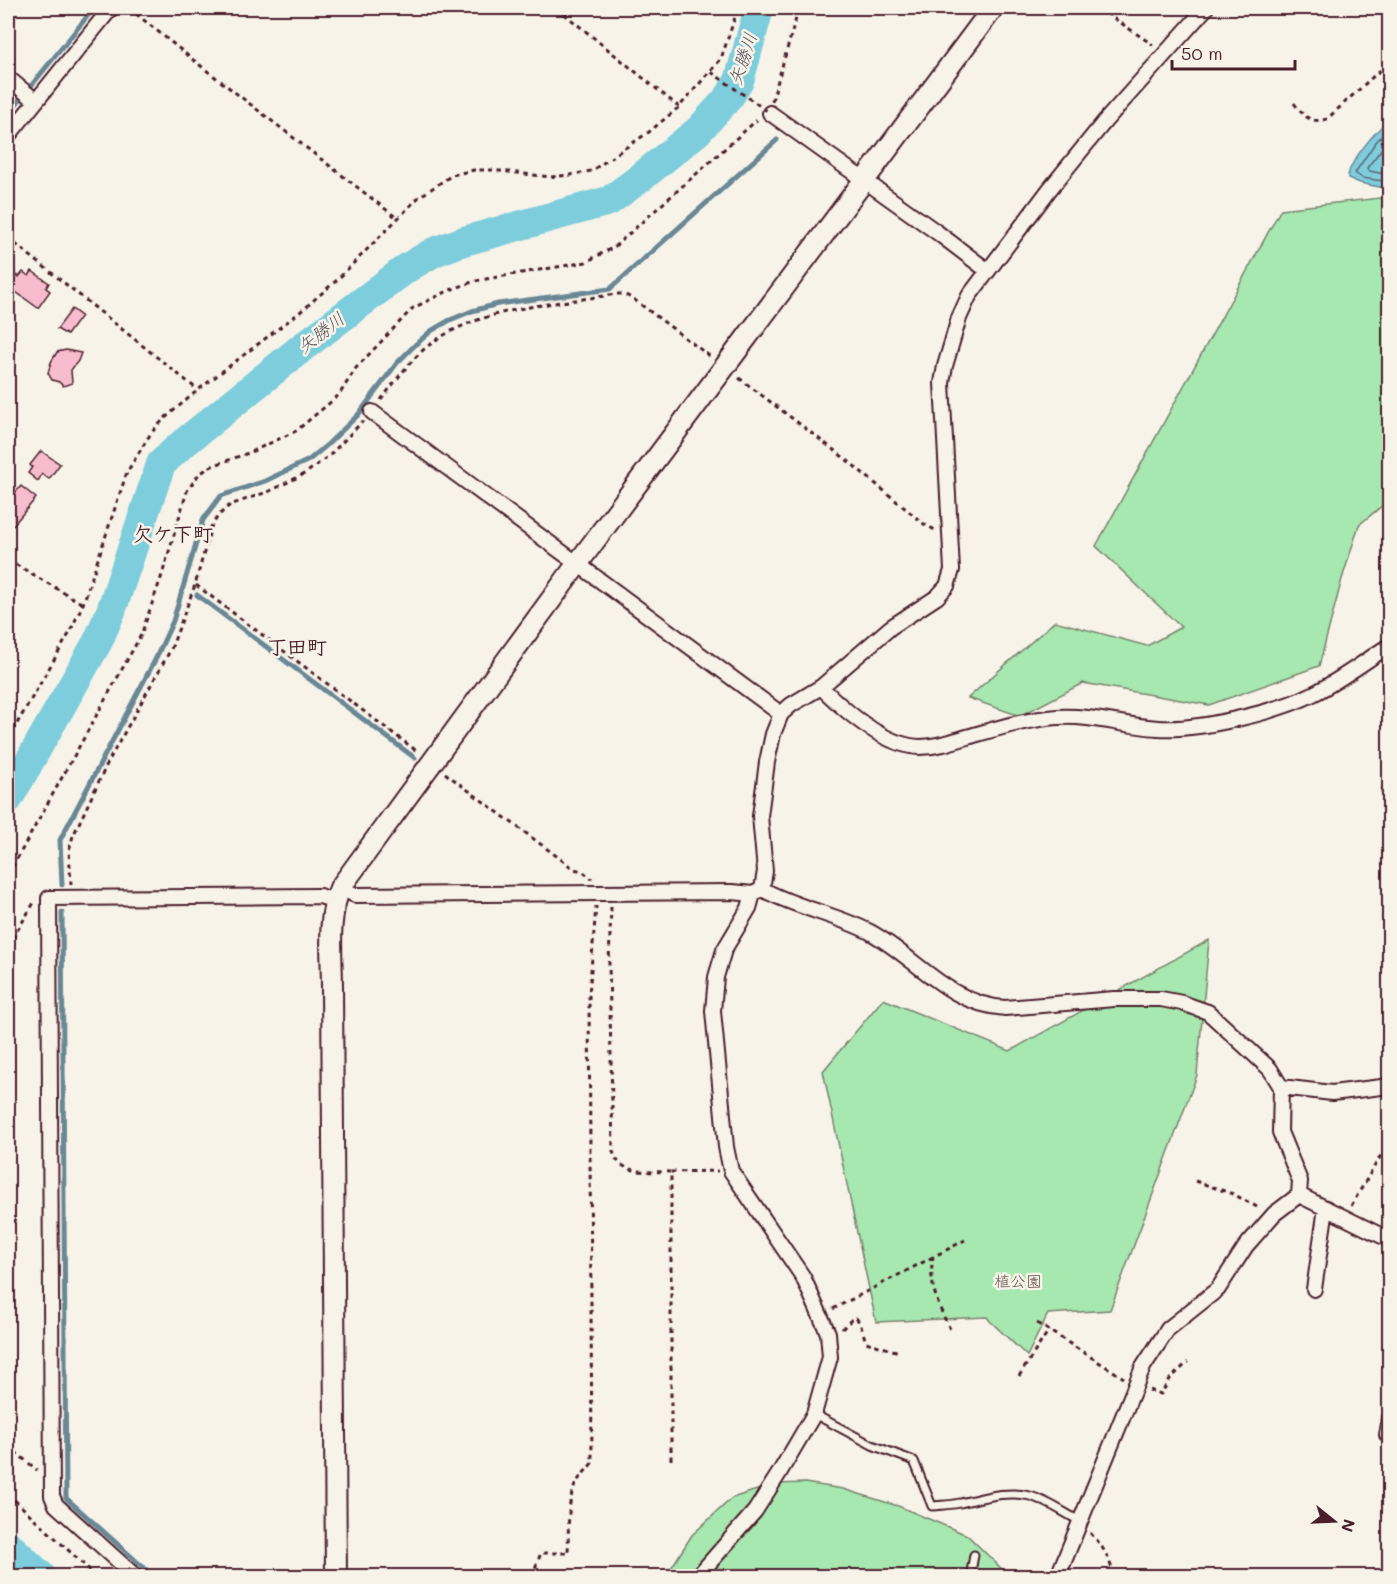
<svg xmlns="http://www.w3.org/2000/svg" width="1397" height="1584" viewBox="0 0 1397 1584" font-family="Mali,'Klee One',sans-serif">
<style>
.green{fill:#a7e7b0;stroke:#78836e;stroke-width:1.5}
.water{fill:#7ecddc;stroke:#698795;stroke-width:1.5}
.lines{fill:none;stroke-linecap:round;stroke-linejoin:round}
.shore{stroke:#5f6572;stroke-width:1.5}
.stream{stroke:#698795;stroke-width:5}
.river{stroke:#7ecddc;stroke-width:30}
.building{fill:#f7bdcf;stroke:#4a1f2b;stroke-width:1.5}
.lane-casing{stroke:#4a1f2b;stroke-width:11}
.street-casing{stroke:#4a1f2b;stroke-width:18}
.secondary-casing{stroke:#4a1f2b;stroke-width:24}
.path{stroke:#4a1f2b;stroke-width:3;stroke-dasharray:4.5 4.5;stroke-linecap:butt}
.lane{stroke:#f7f3e8;stroke-width:7}
.street{stroke:#f7f3e8;stroke-width:14}
.secondary{stroke:#f7f3e8;stroke-width:20}
.path-bridge{stroke:#4a1f2b;stroke-width:3;stroke-dasharray:4.5 4.5;stroke-linecap:butt}
.labels{text-anchor:middle;stroke-width:5;stroke-linejoin:round;paint-order:stroke}
.park-label{font-size:16px;fill:#61514c;stroke:#f7f3e8}
.water-label{font-size:18px;font-style:italic;fill:#5a5360;stroke:#f7f3e8}
.quarter-label{font-size:20px;font-weight:bold;fill:#4a1f2b;stroke:#f7f3e8}
</style>
<rect width="100%" height="100%" fill="#f7f3e8"/>
<filter id="ink" filterUnits="userSpaceOnUse"><feTurbulence type="fractalNoise" baseFrequency=".0167" numOctaves="2"/><feDisplacementMap in="SourceGraphic" scale="12" xChannelSelector="R" yChannelSelector="G"/><feConvolveMatrix kernelMatrix="1 2 1 2 8 2 1 2 1" color-interpolation-filters="sRGB"/></filter>
<g filter="url(#ink)">
<path class="green" d="M1389,197V500L1359,525L1342,579L1319,666L1209,705L1083,683L1020,716L968,698L1055,621L1147,646L1181,627L1096,546L1281,209Z
M1209,940L1197,1075L1110,1310L1048,1314L1027,1356L990,1321L987,1317L876,1322L823,1071L883,999L1010,1051Z
M805,1483L843,1489L898,1506L967,1535L1005,1572L1004,1576H666L692,1535L732,1498L776,1484Z"/>
<path class="water" d="M1389,120V189L1360,183L1348,178C1347,164 1377,129 1389,120Z"/>
<g class="lines">
<path class="shore" d="M1390,127L1375,143L1355,173L1362,178L1390,182
M1390,138L1367,168L1369,171L1390,175"/>
<path class="stream" d="M31,86L94,8
M8,115L20,99
M197,595L415,758
M62,885L60,840L155,660L173,621L203,520L221,496L265,481L309,460L327,445L358,415L397,363L415,345L431,331L450,320L472,311L498,304L610,289L777,140
M62,912L66,1498L153,1576"/>
<path class="river" d="M8,799L98,641L111,611L161,464L179,447L304,346L407,268L434,252L464,241L609,201L639,179L698,131L729,97L739,81L759,8
M8,1545L41,1576"/>
</g>
<path class="building" d="M8,87L17,96L8,107Z
M32,271L49,283L46,288L50,291L38,308L9,287L17,275L19,277L23,272L29,276Z
M72,309L81,316L67,335L57,329Z
M66,350L81,353L78,361L71,370L72,383L63,386L59,382L52,380L48,373L51,362L57,352Z
M41,451L60,464L49,479L42,474L38,481L28,473L32,467L30,465Z
M21,486L36,498L9,530L8,497L12,491L15,493Z"/>
<g class="lines">
<defs>
<path id="lane" d="M814,1414L872,1445L914,1461L932,1506C941,1505 951,1505 960,1503C983,1498 1007,1490 1030,1496C1048,1501 1064,1513 1080,1521
M972,1576L971,1572L974,1555"/>
<path id="street" d="M8,78L36,101
M770,113L938,233L988,271
M8,136L111,8
M372,412L781,714
M821,687C845,711 884,746 920,747C939,747 956,740 974,735C1002,727 1029,719 1058,717C1092,715 1124,726 1158,728C1198,731 1277,712 1313,694C1340,680 1364,662 1390,645
M340,888L355,895L732,892L753,894L762,889L765,871L760,816L767,762L773,734L781,714L791,705L821,687L891,627L937,597L947,586L952,570L942,383L945,366L959,318L969,296L1049,190L1105,121L1206,8
M762,889C796,908 835,914 870,932C916,957 949,1005 1005,1008L1114,999H1161L1182,1003L1208,1012L1270,1069L1281,1087L1280,1132L1300,1181L1299,1195
M1281,1087L1332,1093L1390,1086
M1299,1195L1390,1240
M1314,1289L1326,1208
M1390,1418L1387,1435L1390,1436
M135,1576L56,1505L52,1496L49,898L320,896L334,901
M698,1576L755,1511L778,1475L814,1414L830,1357L828,1333L803,1277L731,1171L726,1147L713,1011L716,977L724,950L749,908L753,894
M1058,1576L1143,1367L1168,1329L1218,1289L1246,1246L1274,1214L1299,1195"/>
<path id="secondary" d="M336,1576L332,987C332,955 327,918 340,888L578,563L993,8"/>
</defs>
<use href="#lane" class="lane-casing"/>
<use href="#street" class="street-casing"/>
<use href="#secondary" class="secondary-casing"/>
<path class="path" d="M129,8L192,59L397,218
M557,8L679,107
M1099,8L1153,45
M772,101L799,8
M1294,103C1303,116 1311,124 1327,119L1390,61
M8,238L198,390
M739,378L847,460L924,524L935,530
M381,400C394,383 406,366 422,351C472,307 552,305 616,294H623L632,298L712,358
M8,560L83,604
M196,585L418,752
M8,739L69,634L83,604L127,472L151,433L165,418L198,390L300,312L337,280L419,197L452,175L474,170H492L550,177L571,175L591,171L649,132L679,107L721,59L738,8
M1390,762L1382,792L1390,860
M445,773L574,869L582,871L592,879
M8,875L141,635L162,575L187,491L199,474L212,466L251,452L296,431L339,395L356,368L413,308L450,290L475,281L586,262L614,247L757,120
M71,885L69,850L73,836L108,762L171,649L195,585L211,527L218,516L230,505L270,491L306,473L330,455L363,421
M611,907L609,963L613,1151C619,1176 650,1171 671,1172
M8,946L35,901
M1195,1181L1233,1194L1259,1208
M1351,1206L1390,1140
M833,1309L933,1257
M1037,1323L1124,1378
M842,1329L851,1320L856,1318L860,1323L866,1342L899,1352
M950,1329C938,1306 928,1283 933,1257L965,1240
M1019,1376L1049,1330
M1149,1390L1161,1394L1170,1379L1188,1362
M8,1446L37,1470
M671,1460V1172L718,1171
M8,1494L96,1576
M1090,1533C1103,1545 1110,1560 1114,1576
M532,1576L541,1553H568C569,1534 566,1498 577,1482C581,1475 587,1470 592,1463L589,996L596,906"/>
<use href="#lane" class="lane"/>
<use href="#street" class="street"/>
<use href="#secondary" class="secondary"/>
<path class="path-bridge" d="M711,72L770,113"/>
</g>
</g>
<g class="labels">
<g class="park-label">
<text x="1018" y="1287">植公園</text>
</g>
<g class="water-label">
<text transform="translate(743 59) rotate(-72)" y="6">矢勝川</text>
<text transform="translate(321 333) rotate(-38)" y="6">矢勝川</text>
</g>
<g class="quarter-label">
<text x="173" y="541">欠ケ下町</text>
<text x="297" y="654">丁田町</text>
</g>
</g>
<rect width="1397" height="1584" fill="none" stroke="#f7f3e8" stroke-width="30"/>
<rect x="15" y="15" width="1367" height="1554" fill="none" stroke="#4a1f2b" stroke-width="2" filter="url(#ink)"/>
<g transform="translate(1334 1521) rotate(108)" stroke="#f7f3e8" stroke-width="4.5" paint-order="stroke">
<path d="M0-4.5L10 22L0 15L-10 22Z" fill="#4a1f2b"/>
<text y="-9" font-size="16" font-weight="bold" text-anchor="middle" fill="#4a1f2b">N</text>
</g>
<path d="M1172 60v9h123v-9" fill="none" stroke="#4a1f2b" stroke-width="3"/>
<text x="1181" y="60" font-size="18" fill="#4a1f2b" stroke="#f7f3e8" stroke-width="4.5" paint-order="stroke">50 m</text>
</svg>
